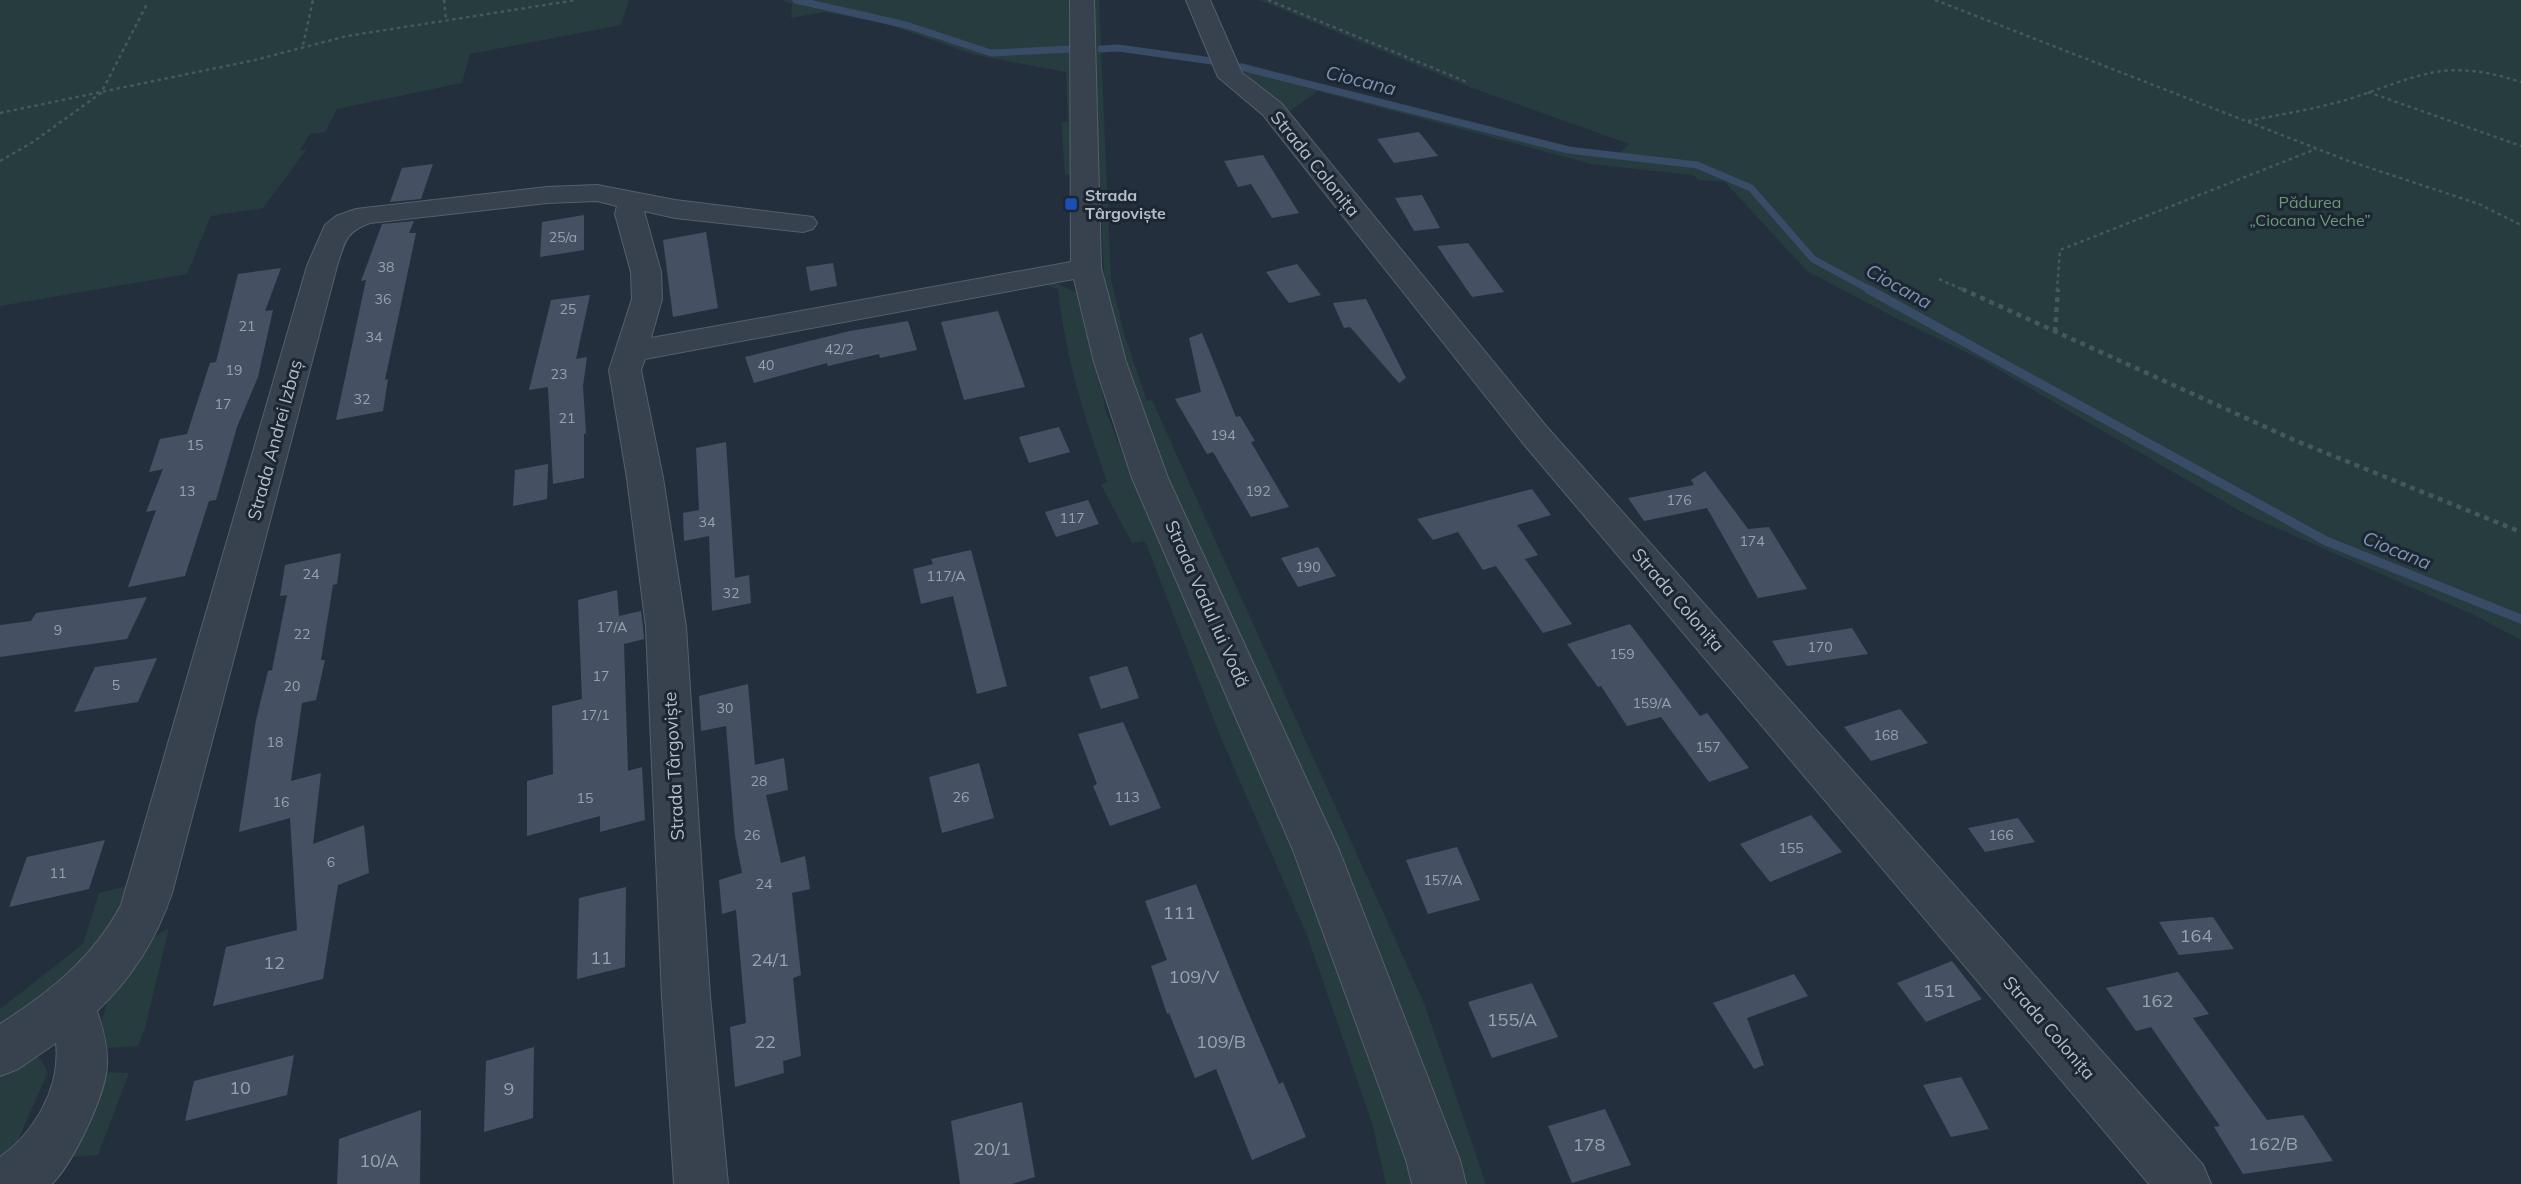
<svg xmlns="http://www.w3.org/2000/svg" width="2521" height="1184" viewBox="0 0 2521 1184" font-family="Mulish,sans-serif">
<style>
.green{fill:#263c3f}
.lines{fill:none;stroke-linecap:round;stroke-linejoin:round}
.stream-far1{stroke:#394c67;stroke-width:7}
.stream{stroke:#394c67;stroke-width:9}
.building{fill:#455162}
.minor-casing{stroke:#565f6c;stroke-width:2}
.path-far1{stroke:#44595c;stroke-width:2.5;stroke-dasharray:3.5 3.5;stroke-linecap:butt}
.path{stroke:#44595c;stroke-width:4.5;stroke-dasharray:5 5;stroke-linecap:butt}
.minor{fill:#38414e;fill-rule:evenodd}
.transit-dot{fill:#1a4fb4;stroke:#1d2633;stroke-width:2.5}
.labels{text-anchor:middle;stroke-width:6;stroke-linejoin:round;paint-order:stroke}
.number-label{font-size:14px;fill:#98a1af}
.far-poi-label{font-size:16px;font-weight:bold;fill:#b4bcc9;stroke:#1d2633;text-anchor:start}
.far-park-label{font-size:16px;fill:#6b9a76;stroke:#1d2633}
.street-label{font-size:18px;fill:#b4bcc9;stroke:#1d2633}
.near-number-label{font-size:18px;fill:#98a1af}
.water-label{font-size:19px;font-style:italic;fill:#7c92b1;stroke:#1d2633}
</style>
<rect width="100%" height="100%" fill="#242f3e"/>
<path class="green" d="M0,0H629L621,25L470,54L462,83L337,109L325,132L310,134L300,150H306L263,208L211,216L187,274L0,306Z
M781,0H1073L1077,174L1065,175L1061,122H1068L1066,72L975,55L884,23L824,12L791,18L792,4Z
M1091,0H1099L1111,279L1125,337L1147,401L1152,400L1424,1003L1486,1184H1465L1454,1144L1320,814L1183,522L1116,341L1104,275Z
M1259,0H2521V640L2474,615L2245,514L1980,359L1900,320L1807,271L1725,182L1699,180L1693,175L1591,164L1318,91L1290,111L1246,84L1230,60L1577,148L1620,153L1629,144L1464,85Z
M1055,283L1084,296L1106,412L1157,536L1261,758L1422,1184H1386L1372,1123L1307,935L1221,738L1145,541L1132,543L1101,485L1107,482C1085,419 1065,356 1058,289L1047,285Z
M132,885L108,946L0,1040V1009L83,944L99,893Z
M169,928L145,1028L138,1046L93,1049L107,1003L147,941Z
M38,1055L48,1072L7,1165L0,1167V1062Z
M95,1072L129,1073L98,1155L68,1157Z"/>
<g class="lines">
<path class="stream-far1" d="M796,0L906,25L991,53L1071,49
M1101,49L1118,48L1212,61
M1241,67L1568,150L1697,165L1751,188L1813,259L1872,291"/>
<path class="stream" d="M1868,289L2326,541L2521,619"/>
</g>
<path class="building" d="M1419,132L1438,156L1394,163L1377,139Z
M1263,155L1299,213L1272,218L1251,184L1238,187L1224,161Z
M433,164L421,199L390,202L402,168Z
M1422,195L1440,228L1414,231L1395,198Z
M584,215V250L540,257L542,222Z
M414,221L409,233H416L385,380L388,379L383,411L336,420L366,280L361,281L382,224Z
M706,232L718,308L673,317L663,240Z
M1468,243L1504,292L1472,297L1437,246Z
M833,263L837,286L810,291L806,267Z
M1297,264L1321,295L1289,303L1266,272Z
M281,268L265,311L273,310L258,377L237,427L216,500L209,501L185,576L128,587L156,510L146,512L163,469L149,472L160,439L187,434L210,363L216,362L238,274Z
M590,295L576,359L587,357L583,386L586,433L584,434V478L553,484L548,387L529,390L551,300Z
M1366,299L1406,378L1399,383L1350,327L1344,328L1333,303Z
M998,311L1025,387L964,400L941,322Z
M908,321L917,350L880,358L879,354L828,366L827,363L754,383L745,357L850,331Z
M1202,333L1236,417L1240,416L1255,441L1251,442L1289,507L1251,517L1213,452L1207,454L1175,399L1201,392L1189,338Z
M1059,427L1070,452L1029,463L1019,437Z
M726,442L735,578L749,575L751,603L712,611L709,536L684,541L683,513L699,510L696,448Z
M548,464L547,499L513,506L515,470Z
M1705,471L1748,529L1769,527L1807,589L1758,598L1707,508L1644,521L1628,498L1694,485L1691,480Z
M1532,489L1551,515L1517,525L1538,555L1525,559L1572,624L1543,633L1496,566L1483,570L1458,532L1433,540L1417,519Z
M1088,500L1099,524L1056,537L1045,512Z
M1318,547L1336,576L1298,587L1281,558Z
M971,550L1007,686L977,694L953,596L921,604L913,569L933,564L931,559Z
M341,553L337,584L333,585L321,660H325L316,700L302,703L291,781L321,773L313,844L364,825L369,873L338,885L323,979L213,1006L226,947L297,930L290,818L239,832L256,720L268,671L272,670L287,595L280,596L285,565Z
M617,590L619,616L641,611L643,627L644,639L624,644L628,771L642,767L645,820L600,832V816L527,836V781L553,774L552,706L582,699L578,600Z
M147,597L127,639L0,657V625L31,621L36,613Z
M1630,624L1700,716L1707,713L1749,768L1709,782L1661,717L1627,726L1601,686L1598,687L1567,644Z
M1852,628L1868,654L1787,666L1772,641Z
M157,658L138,702L74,712L95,667Z
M1127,666L1139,698L1101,709L1089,677Z
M748,684L755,765L784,758L788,790L766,795L781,863L805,856L810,889L792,893L801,975L793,978L801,1056L783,1061L784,1073L735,1087L730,1027L746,1023L736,910L722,914L719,880L742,873L735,836L726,726L701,731L699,696Z
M1900,709L1928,743L1871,761L1844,727Z
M1123,722L1161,808L1110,826L1093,786L1097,784L1078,734Z
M979,763L994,818L942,833L929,777Z
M1811,815L1842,852L1770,882L1740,844Z
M2018,818L2035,842L1985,852L1968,828Z
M105,840L89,889L9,907L27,857Z
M1457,847L1480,900L1428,914L1406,860Z
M1196,884L1239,991L1279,1084L1283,1082L1306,1137L1252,1160L1216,1069L1195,1078L1169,1013L1167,1014L1151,966L1167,960L1145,901Z
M626,887L625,967L577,979L579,898Z
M2213,917L2234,949L2179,955L2159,922Z
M1952,961L1982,999L1926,1022L1897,983Z
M2178,972L2209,1014L2193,1018L2267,1120L2303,1115L2333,1161L2243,1174L2214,1127L2220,1126L2151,1027L2136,1031L2106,988Z
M1794,974L1808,996L1747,1018L1764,1065L1754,1069L1713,1003Z
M1532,983L1558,1037L1492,1058L1468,1002Z
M534,1047L533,1118L484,1132L486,1061Z
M294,1055L287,1095L185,1121L194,1081Z
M1961,1077L1989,1129L1951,1137L1923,1085Z
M1022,1102L1035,1177L1012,1184H960L951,1121Z
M1605,1109L1631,1165L1572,1183L1548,1126Z
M421,1110L420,1184H337L339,1139Z"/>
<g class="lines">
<defs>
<path id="minor" d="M1070,0H1094L1101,268L1126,362L1168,478L1339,850L1460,1160L1466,1184H1412L1406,1160L1293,850L1132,478L1094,362L1074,279L645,359L641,370L663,478L686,627L710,997L728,1184H674L662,997L646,627L627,478L609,370L632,299L631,272L615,214L617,206L597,201L547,203L370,223C345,232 345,242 337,266L172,893C157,938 132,978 97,1011C103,1029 108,1047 107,1065C106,1095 73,1163 52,1184H0V1157C35,1132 61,1087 56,1043L18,1069L0,1076V1024C50,992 93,958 121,905L307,266L325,225L336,216L356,209L547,187L597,185L675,200L813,217L817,223L813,229L803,232L675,218L644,211L661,272L662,299L651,338L1071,262Z
M1186,0H1210L1242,73L1281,103L1546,426L2203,1165L2211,1184H2149L1522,442L1263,115L1218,77Z"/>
</defs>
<use href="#minor" class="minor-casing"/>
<path class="path-far1" d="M444,0L446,20
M1268,0L1467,82
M1935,0L2346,160L2479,204L2521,225
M303,45L313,0
M2368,92L2521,146
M0,113L255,60L347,36L577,0
M2248,121C2282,114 2316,109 2349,99C2421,76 2443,57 2521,82
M0,161L33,142L101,93L147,4
M1939,279L1966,291
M2057,291L2060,250L2316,149"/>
<path class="path" d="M1962,289L2294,440L2521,532
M2055,332L2058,289"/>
<use href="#minor" class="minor"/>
</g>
<rect class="transit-dot" x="1064" y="197" width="14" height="14" rx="3.5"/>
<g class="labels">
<g class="number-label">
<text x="563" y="242">25/a</text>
<text x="386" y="272">38</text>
<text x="383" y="304">36</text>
<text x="568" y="314">25</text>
<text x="247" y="331">21</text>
<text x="374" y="342">34</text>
<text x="839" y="354">42/2</text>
<text x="766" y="370">40</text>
<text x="234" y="375">19</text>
<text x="559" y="379">23</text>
<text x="362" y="404">32</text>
<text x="223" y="409">17</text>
<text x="567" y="423">21</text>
<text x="1223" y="440">194</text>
<text x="195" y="450">15</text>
<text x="187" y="496">13</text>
<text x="1258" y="496">192</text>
<text x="1679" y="505">176</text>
<text x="1072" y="523">117</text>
<text x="707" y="527">34</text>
<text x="1752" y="546">174</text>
<text x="1308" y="572">190</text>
<text x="311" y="579">24</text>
<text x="946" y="581">117/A</text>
<text x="731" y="598">32</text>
<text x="612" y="632">17/A</text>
<text x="58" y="635">9</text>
<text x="302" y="639">22</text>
<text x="1820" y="652">170</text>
<text x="1622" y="659">159</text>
<text x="601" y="681">17</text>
<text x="116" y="690">5</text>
<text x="292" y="691">20</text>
<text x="1652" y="708">159/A</text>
<text x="725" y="713">30</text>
<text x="595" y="720">17/1</text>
<text x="1886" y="740">168</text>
<text x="275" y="747">18</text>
<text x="1708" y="752">157</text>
<text x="759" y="786">28</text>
<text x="961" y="802">26</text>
<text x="1127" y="802">113</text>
<text x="585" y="803">15</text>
<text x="281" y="807">16</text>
<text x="752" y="840">26</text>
<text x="2001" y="840">166</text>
<text x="1791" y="853">155</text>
<text x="331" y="867">6</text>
<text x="58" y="878">11</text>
<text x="1443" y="885">157/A</text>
<text x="764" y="889">24</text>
</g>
<g class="far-poi-label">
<text x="1085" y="201">Strada<tspan x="1085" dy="18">Târgoviște</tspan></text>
</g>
<g class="far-park-label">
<text x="2310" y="208">Pădurea<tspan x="2310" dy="18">„Ciocana Veche”</tspan></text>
</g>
<g class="street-label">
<text transform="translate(1315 164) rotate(51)" y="6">Strada Colonița</text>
<text transform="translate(275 440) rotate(-75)" y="6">Strada Andrei Izbaș</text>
<text transform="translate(1678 600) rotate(49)" y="6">Strada Colonița</text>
<text transform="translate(1207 604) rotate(66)" y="6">Strada Vadul lui Vodă</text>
<text transform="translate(674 766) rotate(-93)" y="6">Strada Târgoviște</text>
<text transform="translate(2049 1028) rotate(49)" y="6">Strada Colonița</text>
</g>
<g class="near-number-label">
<text x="1179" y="919">111</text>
<text x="2196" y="942">164</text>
<text x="601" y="964">11</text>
<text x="770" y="966">24/1</text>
<text x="274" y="969">12</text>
<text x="1194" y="983">109/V</text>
<text x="1939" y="997">151</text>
<text x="2157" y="1007">162</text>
<text x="1512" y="1026">155/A</text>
<text x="765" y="1048">22</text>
<text x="1221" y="1048">109/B</text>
<text x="240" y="1094">10</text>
<text x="509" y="1095">9</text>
<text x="2273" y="1150">162/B</text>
<text x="1589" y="1151">178</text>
<text x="992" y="1155">20/1</text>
<text x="379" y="1167">10/A</text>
</g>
<g class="water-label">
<text transform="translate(1361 80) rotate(14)" y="7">Ciocana</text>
<text transform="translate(1899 286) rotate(29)" y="7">Ciocana</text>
<text transform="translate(2397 550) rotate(22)" y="7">Ciocana</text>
</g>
</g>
</svg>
